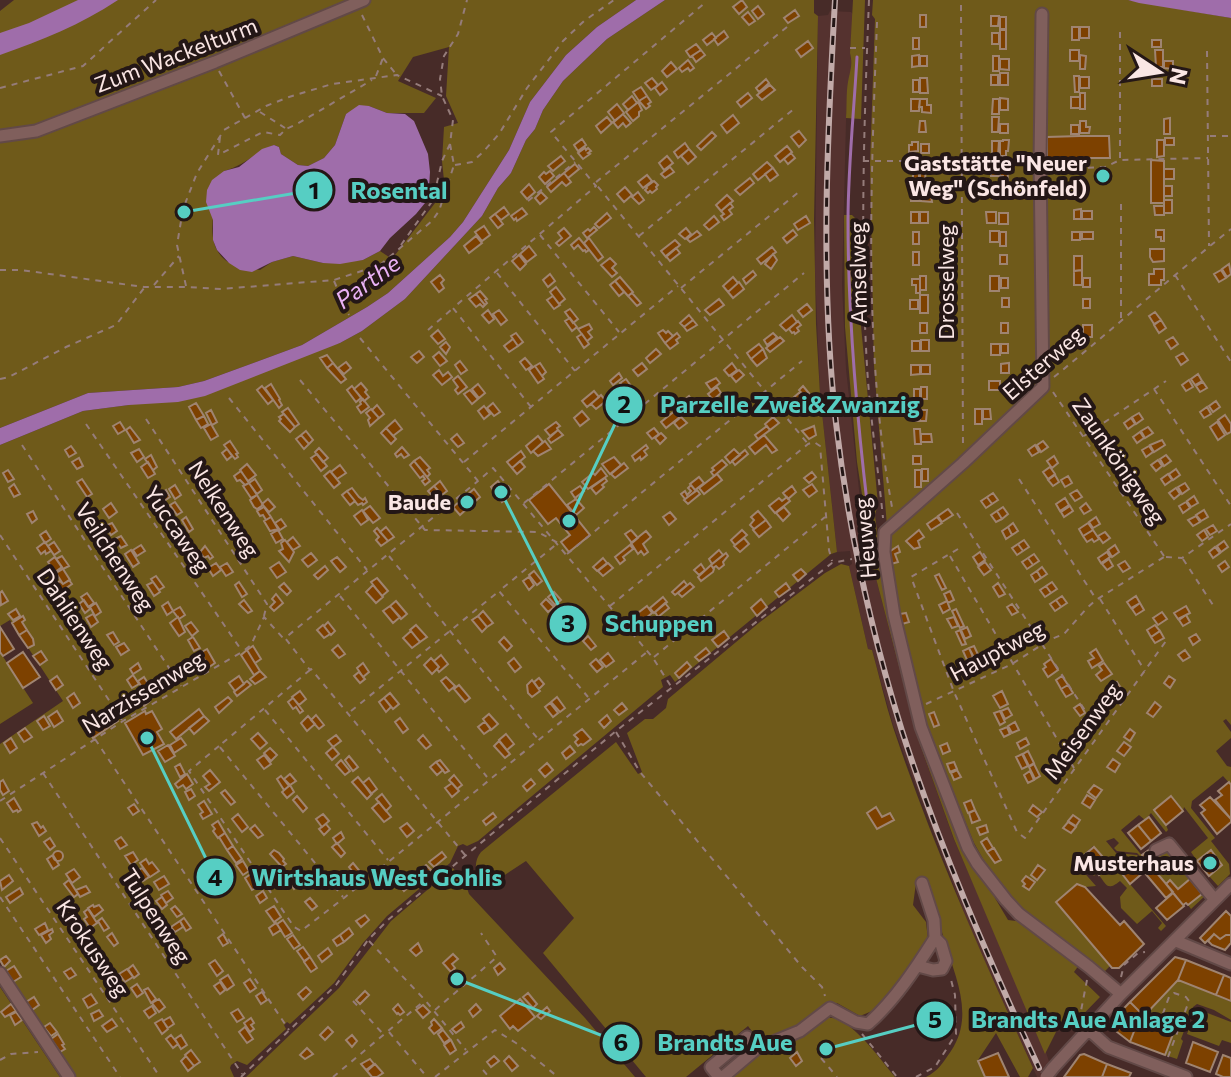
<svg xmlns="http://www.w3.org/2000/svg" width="1231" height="1077" viewBox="0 0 1231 1077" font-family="Commissioner,sans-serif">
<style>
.built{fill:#55322f}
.green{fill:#6f5a1a;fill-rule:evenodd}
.water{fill:#9f6daa}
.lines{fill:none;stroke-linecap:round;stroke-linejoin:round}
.stream{stroke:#9f6daa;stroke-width:3}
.building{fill:#7d4100;stroke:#9f8471;stroke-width:2}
.minor-casing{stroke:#624947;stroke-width:15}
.path{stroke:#957c7a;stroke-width:2;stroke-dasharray:6 6;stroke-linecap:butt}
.minor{stroke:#805f5c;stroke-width:11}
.rail-casing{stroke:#c1aaa8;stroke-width:6}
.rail{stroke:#241716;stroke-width:3;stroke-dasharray:9;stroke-linecap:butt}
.minor-bridge-casing{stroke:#624947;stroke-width:15;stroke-linecap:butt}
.minor-bridge{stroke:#805f5c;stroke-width:11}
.poi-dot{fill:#56cec3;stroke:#241716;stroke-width:3}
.labels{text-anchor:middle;stroke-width:8;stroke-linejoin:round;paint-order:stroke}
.street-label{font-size:22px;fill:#fae6e4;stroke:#241716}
.poi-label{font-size:22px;font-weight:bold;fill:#fae6e4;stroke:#241716;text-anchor:end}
.water-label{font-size:24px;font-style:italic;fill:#eab2f6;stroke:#241716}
.leader{fill:none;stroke:#56cec3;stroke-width:3}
.callout-dot{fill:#56cec3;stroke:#241716;stroke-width:3}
.mark-label{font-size:24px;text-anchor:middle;font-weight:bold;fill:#111}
.callout-label{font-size:24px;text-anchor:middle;font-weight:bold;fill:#56cec3;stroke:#241716;stroke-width:8;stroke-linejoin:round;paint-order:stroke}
</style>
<rect width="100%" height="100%" fill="#472b28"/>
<path class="built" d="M830,11L851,12L854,15L850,48L852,71L849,79L846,121L842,285L846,369L860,499L871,559L917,736L953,837L1043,1043L1054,1077H1037L971,931L893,725L872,650L868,649L849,566L852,564L850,551L837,552L820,394L815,270L818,16L828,15Z"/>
<path class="green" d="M14,0H636L597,27L566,55L530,102L509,150L463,222L450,237L388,293L367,307L302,345L204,381L178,387L88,393L0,428V11ZM449,47L446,96L458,123L444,127L442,161L445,190L392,259L380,251L363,260L323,263L293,256L272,262L260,270C250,268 236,267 228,262C199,243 218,198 224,171C245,165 255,153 274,145L279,147L281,154L298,165L308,166L324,158L335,145L346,114L369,106L387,113H424L436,98L398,81L413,57Z
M665,0H814V13L818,16L814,220L816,324L820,394L837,552L831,554L675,682L670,675L661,680L663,687L478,841L467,846L463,844L458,846L450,863L387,916L363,943L334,983L290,1024L287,1022L284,1025L286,1029L247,1065L237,1061L231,1065L230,1068L234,1077H76L0,962V744L63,701L10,620L0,626V445L83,411L129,405L340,343L362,331L405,299L482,216L498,188L511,173L526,140L535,129L543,110L563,81L607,39Z
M853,0H865L861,119L846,118C847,106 846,93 848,82C850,71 853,65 850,53Z
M873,0H1128L1231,18V725L1226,719L1223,721L1231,732V738L1216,751L1227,766L1231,767V785L1223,776L1192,801L1191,808L1215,838L1211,841L1229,864L1230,874L1218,886L1209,876L1222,865L1211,851L1197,861L1191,852L1208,838L1184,807L1183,811L1171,796L1166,825L1168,830L1166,832L1151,813L1145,820L1139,815L1121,830L1144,858L1143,859L1137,853L1117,851L1114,848L1119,843L1114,838L1106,841L1116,853L1137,855L1141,860L1123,876L1166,926L1161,931L1158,928L1162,923L1152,911L1137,924L1121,908L1120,897L1127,888L1120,881C1107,892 1106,884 1099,875L1109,865L1093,846L1081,857L1096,874L1094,876L1077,856L1073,860L1096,886L1085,887L1077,884L1056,903L1110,966L1105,971L1111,978L1110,980L1021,910L983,859L974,843L927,727L898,614L889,551L874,366L870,164L875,19L872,15Z
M844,215H852L859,222L861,326L878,504L875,515L879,547L875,550H871L870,547L874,540L871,530L867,527L857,462L845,327Z
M879,558L890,619L921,742L992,888L995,898L1008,920L1023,922L1079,965L1074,972L1100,997L1068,1030L1055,1017L1050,1022L1057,1030L1045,1054L954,839L917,736L871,559Z
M841,564L849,566L868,649L872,650C879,675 885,702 893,727C932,844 982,956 1033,1068L1028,1077H1020L996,1033L978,1060L985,1077H926C939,1070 942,1064 951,1051C975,1015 955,977 944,939C938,919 933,899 928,880L916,883L913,905L926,922L928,940L877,1009L860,1016L837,1003L820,1010L786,1042C801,1039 810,1025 824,1019C846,1009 882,1062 895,1077H729L764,1047L748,1026L686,1077H646L543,953L574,918L526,861L491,884L479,880C475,870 474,861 481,852L616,742L638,774L642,772L627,733L645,719H653L666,708L668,699L760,622L825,573Z
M0,652L33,703L0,724Z
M1165,851L1169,852L1206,895L1191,909L1188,905L1201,893L1178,889L1171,881L1166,884L1149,864Z
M453,868L466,885L469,894L585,1018L635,1077H246L339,988L391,921Z
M1178,980L1231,1002V1020L1214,1010L1197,1004L1193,1007L1181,1039L1183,1041L1177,1059L1165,1055L1173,1034L1139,1021Z
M0,987L60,1077H0Z
M1197,1009L1231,1022V1043L1222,1040L1219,1046L1187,1034Z"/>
<path class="water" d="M78,0H118C80,25 43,40 0,55V33L29,23Z
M636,0H665L607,39L563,81L543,110L535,129L526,140L511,173L498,188L482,216L405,299L362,331L340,343L205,396L178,402L129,405L83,411L0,445V428L88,393L178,387L204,381L302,345L367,307L388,293L450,237L463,222L509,150L530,102L566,55L597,27Z
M1128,0H1231V18L1139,3Z
M359,105L369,106L387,113L405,114L414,121L428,154L430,172L429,188L425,203L416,214L390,238L380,251L363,260L340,264L323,263L293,256L272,262L252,272L240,270L229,263L217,250L213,240V220L206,202L207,190L212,180L224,171L239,167L262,149L274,145L279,147L281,154L298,165L308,166L324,158L335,145L346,114Z"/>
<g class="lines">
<path class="stream" d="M857,57C854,111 848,167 848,221C848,322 857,420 869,519"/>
</g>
<path class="building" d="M742,0L747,7L739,14L733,7Z
M758,6L764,14L758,19L752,11Z
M795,10L799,16L788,23L784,18Z
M748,12L755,21L749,25L742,17Z
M920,15H926V27H920Z
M991,16H999L998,26H991Z
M1000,17H1006V29H1000Z
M1072,27H1079V40H1072Z
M1080,27H1089V38H1080Z
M1000,30H1006V49H1000Z
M724,31L728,37L718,45L714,39Z
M712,33L716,38L707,45L703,40Z
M992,33H999V44H992Z
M913,38H919V49H913Z
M1152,40H1161V47H1152Z
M808,41L813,48L801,57L796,50Z
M696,44L701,50L690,57L686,51Z
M701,50L705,55L696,62L692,56Z
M1070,50H1079V61H1070Z
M1155,50H1163V67H1156Z
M919,55V66L912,67V56Z
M1080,55L1086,56L1085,69H1080Z
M920,56H927V66H920Z
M993,56H999V71H993Z
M1000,59H1009V70L1000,69Z
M688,60L694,68L690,71L688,68L682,72L679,68Z
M1164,61H1173V69L1164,68Z
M671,62L677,69L667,77L662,71Z
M1000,73H1008V85H1000Z
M991,75H998V85H991Z
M1074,76H1079V92H1075Z
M1080,77H1089V88H1080Z
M652,78L658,85L651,90L645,83Z
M920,78H927L928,93H920Z
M766,79L769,83L759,92L756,88Z
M1152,79H1162V86H1152Z
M913,80H919V92H913Z
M662,82L667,89L660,95L655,88Z
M770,85L775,90L762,100L757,95Z
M641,87L647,96L639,101L633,92Z
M748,93L752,98L741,107L737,102Z
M1080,93H1085V109H1080Z
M632,96L637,103L628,110L623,104Z
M647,96L651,102L648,104L650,106L646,109L639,101Z
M1071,97H1080V108H1071Z
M1000,98L1008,99V110H1000Z
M911,99H920L919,111H911Z
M920,99H927V105H931V113L922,112V107H919Z
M993,99H999V114H992Z
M638,102L642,110L639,112V116L633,121L626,112Z
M617,104L624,113L615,121L608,112Z
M623,114L631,123L626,127L623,123L618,128L613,122Z
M733,115L739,123L727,133L721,125Z
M607,117L612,123L601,133L596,126Z
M992,117H999L998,132H992Z
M1170,118V134H1164V119Z
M920,121H925L926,132H919Z
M1080,121H1086V127H1090L1089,133H1080Z
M1000,124H1008V133H1000Z
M1071,125H1079V134H1071Z
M799,131L806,140L799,147L791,137Z
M712,132L716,136L701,150L697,146Z
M1080,136H1109L1110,158H1047V137Z
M1165,138H1174V145H1165Z
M582,139L586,145L578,151L574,145Z
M1003,140H1009L1008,151H1006V156H1000V141H1003Z
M1157,140H1164V156L1157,157Z
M992,141H999L998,156H992Z
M912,142H918V151L909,152V145H912Z
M685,143L689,149L678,158L674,152Z
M921,144H929V153H921Z
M787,146L792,152L780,162L775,156Z
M585,148L586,150L588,148L591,151L588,153L590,154L583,159L578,153Z
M689,149L696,157L688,164L681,156Z
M791,153L795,158L788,164L784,159Z
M561,156L565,161L553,171L548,166Z
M667,156L673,163L664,170L659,163Z
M1151,160L1164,161V203H1151Z
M767,162L773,168L758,180L753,174Z
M575,164L579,169L568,178L564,173Z
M999,164V176H991V165Z
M920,165H926L925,182H920Z
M1000,165H1007L1008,181H1003V176H1000Z
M670,167L674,172L665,178L661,174Z
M773,168L778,175L770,181L765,174Z
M914,169H919V183H912Z
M1164,169H1174V179H1164Z
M550,171L554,176L545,184L539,177L544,172L546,174Z
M564,173L571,182L566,186L562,182L551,192L547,187Z
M647,175L652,181L643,188L638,182Z
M750,178L754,183L740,195L735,190Z
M654,181L658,185L656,187L657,189L652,193L650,191L648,193L645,190L647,188L646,187Z
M529,184L535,192L527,199L521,192Z
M1164,186H1172V196H1164Z
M625,187L632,195L624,202L617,194Z
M921,187H926V195H931L932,202L921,201Z
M993,189H999V199H993Z
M999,189H1007V198H999Z
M911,190H919V201H911Z
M541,192L547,198L540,204L535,198Z
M638,192L644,200L639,204L632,197Z
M727,195L733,201L721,211L716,205Z
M1164,200H1172V213H1164Z
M730,203L733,207L729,210L732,214L724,220L721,216L724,214L721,211Z
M1154,206H1164V215H1155Z
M504,207L509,214L501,220L495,214Z
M522,208L527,214L517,221L516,218L514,220L511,216Z
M1081,209V219H1074V210Z
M1082,211H1092V219H1082Z
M911,212H919V223H911Z
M920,212H928V223H920Z
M986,212H996V223H987Z
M607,213L611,218L599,228L595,224Z
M999,213H1008V224H999Z
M495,214L503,224L498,228L490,218Z
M714,216L719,222L709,230L704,225Z
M806,216L810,223L798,230L794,224Z
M484,226L490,235L482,241L475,232Z
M594,227L597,230L587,238L583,233L588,229L590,231Z
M564,228L571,236L559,246L556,243L562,238L558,233Z
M686,228L691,234L685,239L679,234Z
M793,230L797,235L787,243L783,238Z
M1156,230H1164V241H1161V237H1156Z
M697,231L701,235L690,242L687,239Z
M990,231H999V242H990Z
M913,232H919V244H913Z
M1000,232H1006V246H1000Z
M1072,232H1080V240H1072Z
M1082,232H1093V239H1082Z
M476,236L482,243L469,253L464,246Z
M579,238L589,250L586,252L585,250L583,251L578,245L574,249L571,245Z
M589,238L603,257L598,261L584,243Z
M675,240L680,245L666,257L661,251Z
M529,246L536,255L527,262L520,254Z
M772,247L776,252L761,264L757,259Z
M676,248L680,253L670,261L666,256Z
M1150,249H1164V261L1153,262L1150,257Z
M913,252H919V265H913Z
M773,254L777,260L771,269L765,264Z
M519,255L526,264L520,270L512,261Z
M1000,255H1007V264H1000Z
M1074,256H1082V270L1074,271Z
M610,258L616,264L612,268L617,273L612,277L601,265Z
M1229,264L1231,274L1227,277L1222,269Z
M1154,269H1164V280H1161V285H1149V274H1154Z
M1082,270V285H1074V271Z
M1221,270L1226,278L1219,282L1214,274Z
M753,271L756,275L746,284L743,279Z
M550,274L555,281L548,287L543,280Z
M440,275L444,280L441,283L444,288L439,292L431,282Z
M920,276H926V290H920Z
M990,276H999V291H990Z
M620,277L633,292L628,296L615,281Z
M733,277L738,283L728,292L723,286Z
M1001,278H1008V288H1001Z
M1083,278H1090V287H1083Z
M912,279H920V293H916V285H912Z
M615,281L624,292L619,296L610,285Z
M739,282L744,289L733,298L728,292Z
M556,287L565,299L559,304L550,292Z
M480,291L487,299L485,300L487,303L485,305L476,294Z
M632,293L641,303L637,306L628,296Z
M476,294L485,305L483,307L480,304L476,307L469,299Z
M920,295H928V313H920Z
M553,296L560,305L554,309L547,300Z
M1002,298H1009V307H1002Z
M719,299L724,305L710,315L705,310Z
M1083,299H1090V308H1083Z
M910,300H918V309H910Z
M807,304L812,310L803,317L798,311Z
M570,309L578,319L573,323L565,312Z
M488,310L494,319L489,323L482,315Z
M499,310L507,320L501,325L493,314Z
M1155,312L1161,320L1154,324L1149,316Z
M689,315L693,320L684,327L680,323Z
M792,315L797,322L786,331L780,325Z
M570,318L577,327L572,331L565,321Z
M693,320L697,325L687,331L684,327Z
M1161,320L1166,328L1159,333L1154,325Z
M798,321L801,325L797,328L799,331L795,334L794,332L792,333L789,329Z
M920,323H927V333H920Z
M1001,323H1008V333H1001Z
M589,324L592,329L588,332L592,337L587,341L578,329Z
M1083,325H1092V337H1083Z
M438,330L445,339L438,344L431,336Z
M663,330L666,333L668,331L673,336L665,343L658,333Z
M516,333L523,342L518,346L511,336Z
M677,333L680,337L676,340L678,343L670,349L665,343Z
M773,333L777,337L767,345L764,340Z
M582,334L589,344L584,348L577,337Z
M780,337L784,341L770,352L766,348Z
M1173,337L1178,344L1171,349L1166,341Z
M513,339L518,346L509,352L504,346Z
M921,340H929V351H921Z
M912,341H920V351H912Z
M446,342L450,347L446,354L440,347Z
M759,344L763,349L751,359L747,353Z
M991,344H1000V355H991Z
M1001,344H1008V353H1001Z
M656,349L661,354L650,363L646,358Z
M763,349L767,358L757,366L751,359Z
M419,351L424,357L417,363L411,357Z
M439,352L447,361L440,366L433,357Z
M1183,353L1188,360L1181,365L1176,357Z
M327,355L333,363L327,368L320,358Z
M525,358L532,366L526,370L520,362Z
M460,361L467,370L461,374L455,365Z
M346,362L351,368L344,374L338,368Z
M333,363L346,379L341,383L327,368Z
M540,363L546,372L542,376L535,366Z
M642,363L647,369L638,376L633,370Z
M732,363L737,370L729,376L724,370Z
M1009,363V373H1001V364Z
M911,365H920V374L911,375Z
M921,365H930V374H921Z
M535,366L544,379L538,383L529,370Z
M439,370L443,376L448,372L452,377L442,385L433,375Z
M739,370L744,375L736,382L731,376Z
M619,373L622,378L613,385L610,381Z
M1198,374L1202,381L1195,385L1191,379Z
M458,376L467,387L458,394L455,390L458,387L453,380Z
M716,378L720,383L711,390L706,383Z
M626,379L634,390L629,394L620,383Z
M1189,380L1193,387L1186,391L1182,385Z
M989,381H1000V390H989Z
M1203,382L1207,388L1200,392L1196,386Z
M361,383L367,390L365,392L369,397L364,401L354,389Z
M271,384L280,399L279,400L282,405L279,408L265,388Z
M478,384L485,393L479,398L472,389Z
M262,386L273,400L268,404L257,390Z
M352,386L361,398L356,402L347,390Z
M803,386L812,397L808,401L799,390Z
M717,387L721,393L713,400L708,394Z
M921,387H927V399H921Z
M914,389H920V400L914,401Z
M470,390L478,399L472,404L464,394Z
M594,391L599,397L587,407L582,401Z
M800,392L808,401L799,408L792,399Z
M601,395L606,401L596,409L591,404Z
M689,396L694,404L685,411L680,403Z
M363,399L369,407L361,413L357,407L361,404L360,402Z
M1216,401L1220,407L1213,412L1209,406Z
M196,403L204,416L196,420L189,407Z
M493,403L500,412L494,416L487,408Z
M377,405L384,414L379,418L372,410Z
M484,406L490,414L484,419L478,411Z
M915,407H920V421H916Z
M1207,407L1211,414L1204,418L1200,412Z
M288,408L299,424L295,427L282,412Z
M371,409L379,418L370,426L368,420L370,418L366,413Z
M975,409H982V424H975Z
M983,409H990L991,419H983Z
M211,410L217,422L212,425L206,413Z
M676,410L681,416L666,428L661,422Z
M920,410H927L926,421H920Z
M582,411L589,419L580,426L574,418Z
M1139,413L1143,419L1136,424L1132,417Z
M284,414L295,427L290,432L279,421L281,419L279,417Z
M1225,415L1231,424V432L1227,434L1218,420Z
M204,416L208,424L201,428L196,420Z
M681,417L687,423L679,429L674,423Z
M773,417L779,423L770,430L765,424Z
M1131,418L1135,424L1128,429L1124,423Z
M395,420L402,429L393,436L386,428Z
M120,422L125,430L118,434L113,426Z
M556,422L560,426L557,428L558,430L550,436L545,430Z
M1217,422L1225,435L1218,440L1210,427Z
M211,424L218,436L211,440L204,428Z
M767,426L770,430L758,439L755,435Z
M814,426L816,435L809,439L802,431Z
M130,427L140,440L134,443L126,430Z
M1148,427L1153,433L1145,438L1141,431Z
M386,428L396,439L391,444L381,433Z
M654,428L659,434L652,439L647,433Z
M914,429H920L921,444H915Z
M558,430L563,435L551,443L548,439Z
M306,431L313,440L309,444L301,435Z
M1140,432L1144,438L1137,443L1133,437Z
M661,433L666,438L660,444L655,438Z
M457,434L464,443L458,447L451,439Z
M921,434H931L932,442H921Z
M301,435L309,444L304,449L296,439Z
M764,435L777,450L772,453L766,445L755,454L749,447Z
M538,436L543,442L531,453L526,446Z
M1162,440L1165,445L1154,452L1150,445Z
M230,441L238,453L236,454L238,457L235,459L224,445Z
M545,441L551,449L538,456L533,451Z
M1043,441L1048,447L1041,452L1037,445Z
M646,445L648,448L644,451L647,455L641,460L640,457L635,461L632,456Z
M1035,445L1039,452L1032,456L1028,450Z
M71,446L76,453L69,457L65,450Z
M1149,446L1153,452L1146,457L1142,450Z
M402,447L409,455L404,458L401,454L397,457L395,454Z
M319,448L328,458L323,462L315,452Z
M139,449L144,457L137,462L131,453Z
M227,449L232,456L227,460L222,453Z
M734,449L740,455L730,463L725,457Z
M745,450L748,454L735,465L732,461Z
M521,451L525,457L512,468L507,462Z
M317,454L327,466L321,471L311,458Z
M151,455L157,467L153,470L145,459Z
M1166,455L1171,461L1164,466L1160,459Z
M913,456H921V464H913Z
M1054,456L1058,463L1052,468L1047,461Z
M420,457L430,468L427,470L430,474L427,477L414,461Z
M614,457L621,465L610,474L602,464Z
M79,458L83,466L77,469L72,462Z
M722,460L727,465L714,476L711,472L714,470L712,468Z
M1158,460L1162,466L1156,471L1151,465Z
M414,461L430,481L425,485L422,481L425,479L423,476L420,478L410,465Z
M520,461L525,467L517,474L512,468Z
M148,462L155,474L148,478L141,467Z
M624,463L628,468L615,478L611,474Z
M247,464L256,475L248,481L240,470Z
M340,465L346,473L337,479L331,472Z
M1050,467L1055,474L1048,479L1043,472Z
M601,468L607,476L588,489L582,482L593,473L595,475Z
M922,469H928V481H922Z
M1176,469L1180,475L1173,480L1169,474Z
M8,470L14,479L8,482L3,473Z
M915,470H921V487H915Z
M241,471L249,483L245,485L240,480L237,481L234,476Z
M330,471L340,483L334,488L324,476Z
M812,472L816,477L809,483L804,478Z
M717,474L722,480L704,494L699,488Z
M1168,474L1172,480L1165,485L1161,479Z
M1055,475L1059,482L1053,486L1048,480Z
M1068,476L1072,483L1065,487L1061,480Z
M699,477L704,483L695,490L690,484Z
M605,478L607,481L602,485L604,487L596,494L591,488Z
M82,479L92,494L87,497L77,482Z
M255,479L262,490L257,494L249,483Z
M440,481L447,491L442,495L434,486Z
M498,481L510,496L502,502L491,487Z
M249,483L257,495L251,498L243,486Z
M1185,483L1189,489L1182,494L1178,487Z
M14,484L20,494L14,497L9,488Z
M549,484L590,535L569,552L561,542L570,535L556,518L548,524L529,500Z
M812,484L817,491L809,497L803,490Z
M175,485L181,495L175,499L169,489Z
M691,485L696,491L685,499L681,494L685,491L687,495L691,491L688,488Z
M434,486L442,495L436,500L428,491Z
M580,486L584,491L575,498L571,492Z
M792,486L796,492L788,499L783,493Z
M352,488L359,497L363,500L365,498L367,502L363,505L362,503L358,505L347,491Z
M1176,488L1180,494L1174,499L1169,493Z
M474,489L480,497L460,515L453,507Z
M166,490L170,497L164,501L160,495Z
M697,490L700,494L688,504L684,500Z
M1077,490L1082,497L1075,501L1070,494Z
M347,491L355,501L350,505L342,495Z
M993,493L998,500L992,504L987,497Z
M257,495L263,505L257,509L254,507L250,500Z
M1194,496L1198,503L1191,507L1187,501Z
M787,497L790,501L775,513L769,506L779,498L782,501Z
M987,497L992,504L986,508L981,501Z
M1065,498L1069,505L1060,511L1056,504Z
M268,499L275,507L269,512L262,504Z
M576,499L584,508L576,515L567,505Z
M175,502L182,512L177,515L170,505Z
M1186,502L1190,508L1183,513L1179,506Z
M111,503L117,512L109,518L103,509Z
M1086,503L1091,510L1084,514L1080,508Z
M370,506L380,518L373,523L363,511Z
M1070,506L1073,511L1064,517L1061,512Z
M264,507L271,517L266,520L263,515L260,516L257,511Z
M784,507L790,514L783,521L776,513Z
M1003,507L1008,514L1002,519L997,511Z
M948,509L953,515L942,522L938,516Z
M362,510L368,520L361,525L354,516Z
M1204,510L1208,517L1201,521L1196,515Z
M33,511L37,519L32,523L27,514Z
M758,511L766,520L754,529L750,525L754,520L751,517Z
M997,511L1002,519L996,522L991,515Z
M670,512L676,519L669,525L663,517Z
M1196,516L1200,522L1193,526L1188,520Z
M186,517L193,529L189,532L182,520Z
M271,517L278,529L270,531L264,521Z
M937,517L942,523L931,530L927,524Z
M1096,517L1100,524L1093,528L1089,522Z
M281,519L286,526L280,530L275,523Z
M766,520L771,527L759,537L753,530Z
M112,523L117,531L111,535L105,526Z
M1013,523L1018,531L1012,535L1008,527Z
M1088,523L1093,530L1083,536L1079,529Z
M1213,525L1217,531L1210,535L1206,529Z
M386,527L394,537L388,541L380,532Z
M1008,527L1012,535L1006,539L1002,531Z
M377,528L388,541L381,546L376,540L379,537L374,531Z
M278,530L283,539L276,543L271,534Z
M631,530L638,538L632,543L625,534Z
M742,530L747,535L735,545L731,540Z
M919,530L924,537L918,541L920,547L914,549L906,541Z
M1093,530L1099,539L1094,542L1092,539L1087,542L1083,536Z
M1204,530L1208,537L1202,541L1197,535Z
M46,531L51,539L45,543L40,535Z
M646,531L651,537L643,544L648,552L644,555L641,551L638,554L631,543Z
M1105,532L1110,538L1103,543L1098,536Z
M121,536L127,545L121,548L115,539Z
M293,537L300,546L293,550L287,542Z
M744,538L749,544L740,552L734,546Z
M285,540L294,552L289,562L279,551L283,549L281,543Z
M1024,540L1029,547L1023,551L1018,544Z
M1224,541L1228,547L1221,552L1217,546Z
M45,542L51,551L46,554L45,551L41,554L37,548Z
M54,542L60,551L54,555L48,546Z
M1018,544L1023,551L1017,555L1012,548Z
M141,545L145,551L137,556L133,550Z
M630,545L633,549L623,557L625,560L620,564L615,557Z
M1115,545L1119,552L1112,557L1108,550Z
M205,546L213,557L210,559L208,556L204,558L200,552Z
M898,546L900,552L895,554L898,562L891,564L889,552Z
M1215,547L1220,553L1213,558L1209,552Z
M131,550L139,563L133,567L125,554Z
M719,550L723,555L712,564L709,559Z
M980,552L985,560L978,565L973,557Z
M1107,552L1110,557L1101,563L1098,558Z
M311,553L317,560L308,567L302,560Z
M726,553L728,556L723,562L724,565L719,569L716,566L713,568L711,565Z
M1034,554L1039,561L1033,565L1028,558Z
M62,556L69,566L63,569L56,559Z
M55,557L62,567L55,572L48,562Z
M337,557L346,567L340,572L331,561Z
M603,558L607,563L597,571L593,567Z
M1028,558L1033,565L1027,569L1022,562Z
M1109,559L1113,566L1107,570L1102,564Z
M1125,561L1130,568L1123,572L1118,565Z
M1225,561L1229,567L1222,572L1218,566Z
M279,562L286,572L277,578L270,568Z
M985,562L991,570L984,575L978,567Z
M216,563L221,570L213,576L208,568Z
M227,563L233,572L226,576L220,567Z
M608,563L613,568L603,576L598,571Z
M701,564L705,570L699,575L694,570Z
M711,565L714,569L713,572L701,581L698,577Z
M325,566L328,570L318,579L314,575Z
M1042,567L1047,574L1041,578L1037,571Z
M63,569L70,580L63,584L56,573Z
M801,569L806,574L798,581L793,575Z
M534,571L542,581L537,585L529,575Z
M1037,571L1041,578L1035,582L1031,575Z
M939,574L946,588L942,590L935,576Z
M156,576L164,587L159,590L151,579Z
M529,577L534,585L529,590L523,581Z
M377,578L388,591L382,596L371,582Z
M69,580L72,584L62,591L57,583L60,581L63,584Z
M684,581L687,585L675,595L672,592Z
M153,582L160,592L154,596L147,585Z
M239,582L247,594L242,597L235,585Z
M1052,582L1057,589L1051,593L1046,586Z
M284,583L291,591L287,595L279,587Z
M690,583L694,587L682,597L678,593Z
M786,583L790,589L779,597L775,592Z
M998,583L1005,594L999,597L993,587Z
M373,585L383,597L376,603L366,592Z
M1046,586L1051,593L1045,597L1040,590Z
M2,591L8,601L1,605L0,593Z
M950,591L954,600L948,603L944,594Z
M554,592L561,600L555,605L548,597Z
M87,593L94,603L88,607L81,597Z
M276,594L283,603L274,611L270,607L275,602L272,599Z
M1062,596L1067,603L1061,607L1056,600Z
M1136,596L1140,603L1131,608L1127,602Z
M663,597L667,602L654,613L650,608Z
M546,599L554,607L548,612L541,604Z
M761,599L767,607L757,616L751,608Z
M84,600L90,609L85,613L79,604Z
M244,600L252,611L248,613L239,604Z
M1056,600L1061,607L1055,611L1050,604Z
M396,601L407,614L401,619L390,606Z
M947,601L950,609L943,613L939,605Z
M168,602L173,611L167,615L162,606Z
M96,603L101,612L95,616L90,607Z
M665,603L669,608L658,617L655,612Z
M1140,603L1144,610L1136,615L1132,609Z
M1012,604L1018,612L1012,615L1007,607Z
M390,606L400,617L393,623L383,611Z
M568,606L575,614L571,617L575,623L571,626L560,613Z
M647,606L652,613L640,623L634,616Z
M1186,606L1190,613L1178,619L1174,613Z
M180,607L185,615L179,619L173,611Z
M16,609L20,616L13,620L8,614Z
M956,609L964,626L960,628L952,611Z
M483,611L493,623L487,627L478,616Z
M1162,612L1167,619L1158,625L1153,618Z
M906,613L909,622L902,624L900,614Z
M93,614L98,622L91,627L86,618Z
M1186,615L1190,622L1183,626L1179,620Z
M23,616L25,620L22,622L27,630L19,635L12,623Z
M478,616L487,627L482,632L472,620Z
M178,617L185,632L179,636L170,623Z
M954,617L958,626L952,628L947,619Z
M564,618L570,626L565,630L558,622Z
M191,622L198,631L192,636L185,626Z
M328,622L335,631L331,635L324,626Z
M323,625L330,634L324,638L317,630Z
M416,625L427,637L420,642L410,630Z
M1155,625L1160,631L1151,637L1147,630Z
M0,627L14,649L3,656L0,652Z
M967,627L971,636L965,639L961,630Z
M27,630L33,639L34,645L28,648L19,635Z
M960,630L966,644L962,645L956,632Z
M411,631L420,642L412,648L403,638Z
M724,631L729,638L718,647L712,640Z
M1160,631L1164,638L1155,643L1151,637Z
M113,632L119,642L114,645L107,635Z
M1196,634L1200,640L1193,645L1189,638Z
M588,636L596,646L591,650L583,641Z
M193,637L200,648L194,651L188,640Z
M504,637L512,646L507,651L499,642Z
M124,643L129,650L121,655L116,647Z
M338,645L345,654L339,658L332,650Z
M253,646L261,659L255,663L247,650Z
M974,646L982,663L978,665L969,648Z
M706,648L710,653L699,661L695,657Z
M969,648L973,657L967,660L963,651Z
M207,649L215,663L209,667L200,653Z
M1096,649L1103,661L1092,668L1088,661L1094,658L1090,653Z
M247,650L260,671L254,675L241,655Z
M1185,650L1190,657L1183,661L1178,655Z
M41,651L47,660L40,665L33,656Z
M23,652L40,677L23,688L7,663Z
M608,653L614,661L606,667L600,660Z
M441,655L448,664L439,672L437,669L439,667L434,661Z
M203,657L208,665L202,669L196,661Z
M431,658L439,667L432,674L424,665Z
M514,658L521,667L515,672L508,663Z
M596,659L603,667L597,672L590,664Z
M1051,659L1058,670L1048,677L1043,669L1046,667L1044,664Z
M687,662L691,667L679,678L675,673Z
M138,663L141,669L133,674L130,669Z
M363,663L369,672L363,677L357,668Z
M1104,663L1112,674L1101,681L1096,675L1102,670L1099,666Z
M260,671L266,677L255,684L250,679Z
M359,672L365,679L360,683L354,676Z
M133,675L139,684L132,688L127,680Z
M57,676L63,685L56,690L50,681Z
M239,676L244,684L235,691L229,683Z
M1062,676L1068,685L1061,689L1056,680Z
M1169,676L1175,680L1170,688L1164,683Z
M144,677L149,685L143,689L138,681Z
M446,677L455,686L449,691L441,681Z
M539,678L544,684L539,689L534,682Z
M532,680L540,691L532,697L528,693L527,685Z
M247,681L251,685L237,696L234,692Z
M1117,682L1125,694L1114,701L1106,690Z
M149,685L154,694L148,697L143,689Z
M459,685L470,698L465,702L454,689Z
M1068,685L1073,693L1066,697L1061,689Z
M300,691L306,699L299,705L292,697Z
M1002,691L1008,704L1000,708L993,696Z
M145,692L150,701L144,706L138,697Z
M74,693L80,703L73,708L67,698Z
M390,693L399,704L393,709L384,698Z
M228,697L232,701L219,713L215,707Z
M557,697L565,708L560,712L551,702Z
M293,698L303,711L300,713L296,707L293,709L288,702Z
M384,698L391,707L386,712L379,702Z
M1155,702L1161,707L1153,717L1147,713Z
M550,703L558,713L553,717L545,707Z
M622,703L627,709L619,715L614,710Z
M1080,704L1085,713L1080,716L1074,708Z
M110,708L118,721L93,738L85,725Z
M1008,708L1012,715L1005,719L1001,711Z
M199,709L204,716L176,739L170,732Z
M57,711L63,721L54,727L48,717Z
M145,711L146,714L152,711L162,729L157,732L164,744L143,755L125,723Z
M1000,711L1005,722L1000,725L994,713Z
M934,712L939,725L934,727L929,714Z
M489,714L498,724L491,730L483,719Z
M316,715L324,725L319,729L311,720Z
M607,715L611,721L604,728L599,722Z
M44,716L50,726L43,730L37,721Z
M204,716L209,721L194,734L189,728Z
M308,716L315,724L307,731L301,723Z
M1088,716L1094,726L1088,730L1082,720Z
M400,718L408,729L403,733L395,722Z
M1015,722L1019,730L1012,733L1008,726Z
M483,723H486L491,729L484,734L478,727Z
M1007,727L1010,734L1004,737L1000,730Z
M25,728L32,737L24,742L18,733Z
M582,729L591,739L583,745L581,744L578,746L575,742L578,739L574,735Z
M1130,729L1135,733L1130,741L1124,737Z
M258,733L267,743L260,749L251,739Z
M506,734L514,744L507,750L499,740Z
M336,735L341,741L333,747L328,741Z
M423,735L431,745L426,749L418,740Z
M11,738L17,748L10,753L4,743Z
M181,738L186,745L174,753L170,745Z
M1026,738L1029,744L1020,749L1017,743Z
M499,741L510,754L505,758L494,746Z
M1124,742L1131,747L1124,756L1117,751Z
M947,743L950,751L943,754L940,746Z
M168,745L175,756L165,762L158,751Z
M570,746L575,752L566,759L562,753Z
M333,747L339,754L332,760L326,753Z
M270,748L277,755L271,761L264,753Z
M1028,751L1034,763L1029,766L1023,754Z
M1022,754L1028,766L1022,769L1016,757Z
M264,755L271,764L264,769L257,760Z
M349,756L358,767L353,771L345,760Z
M1113,759L1120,764L1115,772L1107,767Z
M341,760L350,771L345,775L336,765Z
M440,760L449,771L445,773L436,762Z
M436,762L443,770L437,775L430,767Z
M954,762L957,769L950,772L947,764Z
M547,763L553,770L545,777L539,770Z
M180,764L185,774L180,777L175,767Z
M1034,764L1040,776L1035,779L1029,767Z
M210,770L220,782L209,791L205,787L210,784L203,776Z
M957,770L961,777L954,780L951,773Z
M1030,771L1034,780L1028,783L1024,775Z
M187,774L193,784L186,789L183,785L178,788L175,784Z
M290,774L296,781L290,785L284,779Z
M454,775L462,785L457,789L449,780Z
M281,776L289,786L284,790L277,779Z
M358,777L372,794L367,799L352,782Z
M369,778L377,789L371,794L363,783Z
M531,779L535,784L527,791L523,786Z
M3,780L9,791L3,795L0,790V782Z
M1229,782L1231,785V819L1215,800L1222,795L1218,791Z
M452,783L459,791L452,797L445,788Z
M290,785L294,792L287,798L282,792Z
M1094,785L1102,790L1096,798L1088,792Z
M191,789L195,796L189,800L185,792Z
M225,790L235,802L231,805L221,793Z
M382,794L391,806L386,811L376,799Z
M1087,795L1095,800L1090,808L1082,803Z
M297,796L307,808L303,812L293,800Z
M1171,796L1183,811L1166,825L1154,810Z
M1210,797L1231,819V822L1217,834L1201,813L1205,810L1200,805Z
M14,798L21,810L18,812L17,810L13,812L7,803Z
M971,800L975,810L968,813L964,803Z
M204,801L212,814L203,819L200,814L203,812L198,805Z
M379,802L391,817L384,822L372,808Z
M134,804L139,811L133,815L128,808Z
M1033,805L1042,812L1037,817L1029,811Z
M876,807L882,817L890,813L894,820L877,829L867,813Z
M975,810L980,820L972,823L969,813Z
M493,813L496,817L486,825L483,821Z
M238,814L248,827L242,832L232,819Z
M323,814L329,821L322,827L316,819Z
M1073,815L1080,820L1076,826L1068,821Z
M1149,817L1161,833L1151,841L1138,825Z
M218,821L225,833L218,838L213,831L215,829L212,825Z
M37,822L41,828L43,826L46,831L39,836L32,824Z
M1068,822L1076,827L1071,833L1063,828Z
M407,823L414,831L407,837L400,828Z
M326,824L330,829L324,835L319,829Z
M255,825L263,835L258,838L250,829Z
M986,825L988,832L980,835L977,828Z
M1138,825L1151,841L1141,849L1128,833Z
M341,832L344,838L337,844L333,838Z
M225,833L233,846L227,850L219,837Z
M121,837L127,845L120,849L115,841Z
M50,838L55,846L50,850L44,842Z
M987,838L993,848L987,852L981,842Z
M337,843L345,853L341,857L332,847Z
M233,846L242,859L236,863L227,850Z
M1094,847L1110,865L1099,875L1083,856Z
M994,848L1001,860L995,863L987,852Z
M1150,849L1156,856L1148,863L1142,855Z
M274,850L279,853L284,859L283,861L286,864L282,867L270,854Z
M1211,850L1222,865L1209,876L1197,861Z
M53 856a5 5 0 1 1 10 0a5 5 0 1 1-10 0Z
M133,852L138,860L131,865L125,856Z
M442,852L446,857L434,867L429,862Z
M53,855L59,865L53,869L47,859Z
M1077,856L1084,864L1080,868L1073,860Z
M1144,858L1173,892L1166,898L1144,872L1130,884L1123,875Z
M146,859L149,864L152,862L159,871L150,877L140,863Z
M243,861L249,871L243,875L236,865Z
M353,863L362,874L357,877L349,867Z
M426,865L431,870L418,880L414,875Z
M1038,865L1045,870L1037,880L1031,875Z
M142,868L149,877L143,881L137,871Z
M74,869L80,877L72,883L66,874Z
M284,873L297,886L294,889L292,886L288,889L278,878Z
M293,873L303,885L299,888L289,876Z
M251,874L259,886L252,890L245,878Z
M9,875L13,881L2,890L0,881Z
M164,876L169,884L159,890L154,882Z
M1026,876L1035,882L1029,890L1023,886L1025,884L1022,881Z
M403,878L410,886L404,891L398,883Z
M1190,879L1202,894L1188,905L1186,903L1183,905L1166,884L1170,880L1178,889Z
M69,880L78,894L74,897L64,884Z
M1077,884L1085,887L1120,925L1124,921L1144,944L1119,968H1112L1056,902Z
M86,886L90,892L80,897L76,890Z
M20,888L23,894L10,903L6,897Z
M168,891L173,898L166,903L161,895Z
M263,891L267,898L260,903L256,896Z
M1173,893L1184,906L1167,920L1156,908Z
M162,897L167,905L162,909L156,901Z
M310,898L317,906L312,910L305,902Z
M93,905L94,907L99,905L103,910L94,917L88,908Z
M175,906L182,914L177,917L171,909Z
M274,906L281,917L274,922L266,911Z
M88,909L97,923L90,928L84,919L87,917L84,912Z
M1226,911L1231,916V935H1226L1220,939L1214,934L1205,943L1200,938Z
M365,915L369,920L361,927L356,921Z
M102,918L109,928L104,931L98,921Z
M184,918L191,928L186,931L180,921Z
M283,920L292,933L285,937L277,924Z
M180,921L183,927L175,932L171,927Z
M45,923L48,930L39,935L35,929Z
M276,923L281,930L273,935L269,928Z
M349,928L353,934L344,942L340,935Z
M52,929L53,932L49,935L51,939L46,943L41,935Z
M112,933L118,943L114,946L107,937Z
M223,934L228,943L223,946L218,938Z
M1214,934L1220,939L1226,935H1231V943L1225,950L1212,945L1208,941Z
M293,935L300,945L294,949L287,939Z
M340,935L344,942L337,946L333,940Z
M418,943L422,951L416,956L410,950Z
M303,947L310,957L304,961L297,951Z
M328,948L332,954L322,962L318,956Z
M453,954L458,959L452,964L455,968L451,972L443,963Z
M6,956L10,961L4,967L0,960Z
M310,957L317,968L311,972L304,962Z
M1175,957L1186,960L1178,980L1144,1016L1130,1002Z
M215,960L223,971L217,976L209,964Z
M1186,960L1224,975L1216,995L1178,980Z
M500,963L505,969L498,975L494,968Z
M133,965L139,974L134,978L128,969Z
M14,966L21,977L13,982L6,971Z
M71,968L76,975L69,979L64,972Z
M127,969L133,977L125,982L119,974Z
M228,975L234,985L227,990L220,980Z
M1224,975L1231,978V1001L1216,995Z
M250,979L256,988L250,992L244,983Z
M220,982L225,990L220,994L214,986Z
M137,984L143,993L137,997L131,988Z
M306,987L311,992L303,1000L298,994Z
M148,988L156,999L151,1003L144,990Z
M365,991L369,995L360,1004L356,1000Z
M262,992L267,1000L261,1004L256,996Z
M528,993L537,1004L533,1008L523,997Z
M91,994L97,1003L88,1008L83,999Z
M34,997L39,1005L32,1010L26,1002Z
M159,999L165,1007L159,1012L152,1003Z
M520,999L535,1017L518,1031L513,1026L510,1029L500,1016Z
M1130,1002L1144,1016L1138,1021L1130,1042L1108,1025Z
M11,1004L16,1011L5,1017L1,1012Z
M398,1004L404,1012L400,1015L398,1013L397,1014L393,1009Z
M476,1004L481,1010L473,1017L469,1011Z
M423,1005L430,1012L423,1018L416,1010Z
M152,1006L156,1013L149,1018L144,1011Z
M547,1007L550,1011L541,1019L537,1016Z
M238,1009L244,1018L237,1022L231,1013Z
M99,1010L103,1016L94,1021L91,1014Z
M16,1012L22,1020L15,1025L10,1015Z
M170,1017L174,1024L168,1028L163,1021Z
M251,1018L254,1023L251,1025L254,1029L250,1032L244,1023Z
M112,1019L117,1026L107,1032L102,1026Z
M162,1019L168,1029L162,1034L155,1023Z
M434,1019L442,1028L434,1034L429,1028L432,1025L431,1022Z
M1138,1021L1173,1034L1165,1055L1130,1042Z
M461,1022L464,1027L456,1033L452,1029Z
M50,1023L57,1032L51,1036L44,1027Z
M245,1027L253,1039L247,1043L239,1032Z
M328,1027L333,1032L325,1040L320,1035Z
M443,1030L450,1039L444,1043L438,1034Z
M58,1034L64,1044L62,1045L65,1049L60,1052L51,1039Z
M171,1035L178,1044L173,1048L166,1039Z
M181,1035L187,1045L181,1049L175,1039Z
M352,1035L357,1041L352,1047L346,1040Z
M451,1040L456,1050L450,1054L444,1045Z
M1193,1042L1218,1052L1210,1072L1186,1063Z
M307,1048L313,1054L305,1059L300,1055Z
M191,1050L200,1062L194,1066L185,1055Z
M797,1052L802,1061L796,1066L790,1058Z
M998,1053L1009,1077H985L978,1061Z
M1084,1054L1107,1064L1102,1077H1064L1080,1055Z
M1223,1055L1231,1058V1077H1223L1216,1074Z
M186,1056L194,1066L188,1071L181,1061Z
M494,1056L499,1061L491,1067L487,1062Z
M509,1056L518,1066L512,1071L504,1061Z
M370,1059L374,1064L366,1070L361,1064Z
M375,1064L383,1073L377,1077H372L367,1071Z
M1107,1064L1131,1073L1129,1077H1102Z"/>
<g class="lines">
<defs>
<path id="minor" d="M1042,14L1040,161L1043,387L963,463L885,532L884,552L894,615L921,727L968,848L977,863L1006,900L1019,914L1089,967L1121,994
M0,136L36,131L215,62L364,0
M1156,850L1169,844L1215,900
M1176,941L1231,964
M918,966L933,970L942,969L946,961L941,944L935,938L934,920L922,883
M0,973L69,1077
M1088,1029L1108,1047L1186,1077
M756,1049L800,1031L830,1008L856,1022L868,1024C895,1000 916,968 935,938
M1053,1068L1121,994L1231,884
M719,1077L711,1067L747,1037L756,1049L723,1077"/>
</defs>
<use href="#minor" class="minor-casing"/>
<path class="path" d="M869,0C864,122 860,244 867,366C870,417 878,467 883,518
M961,5L963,448
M362,15L383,58L396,74
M877,22C871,181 863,350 892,507L896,509
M787,27L595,183L808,444
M850,48H865
M1207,51L1209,246
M219,71L245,118
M376,76L383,58
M0,88L83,66L156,0
M260,112L285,128
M1210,136H1231
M220,137L218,155L263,132L280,135L286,129L297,124L372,80
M1120,158V28
M863,161H1028
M455,165L472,162L483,152L499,134L527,88L563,41L584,21L614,0
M1052,169L1105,167L1120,160L1208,158
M528,201L575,162
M1121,204V321
M540,235L619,332
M639,236L795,108
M401,245L433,200L442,161L450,144L453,120L442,96L440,79L444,56L458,34L467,0
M0,270H21L144,287H186L221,289L334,280L380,265L432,221L439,211L454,165L450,144
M497,273L575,371
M1175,275L1231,362
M334,281L349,315
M154,285L179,256
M186,286L177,245L183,209L197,173L224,130L266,106L289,97L332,84L397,75L442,96
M681,288L800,191
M428,330L452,309
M360,338L478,481L493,468L653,658L672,688
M1054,377C1113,329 1171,277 1231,229
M0,379L9,377L66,347L116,325L144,288
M300,380L425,530L538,532L558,543L499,591L588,697
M1154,389L1231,506
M1053,392L1164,556
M229,398L367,570
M531,407L453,308L596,186L551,132L706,2
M146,419L267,604L264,616
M86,424L242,651
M1084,436L1166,381
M22,445L181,686
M464,462L678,286
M1019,479L1096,599
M524,503L804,273
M957,513L1099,732
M0,535L122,720
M958,549L911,577L954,692L1017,832L1025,838L1166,641
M567,554L802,361
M389,556L538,739
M950,556L1074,768
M1166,557L1182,558L1231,524
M1183,559L1213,605
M340,596L487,777
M1100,599L1145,671
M610,606L808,444L814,442L820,446L829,550L832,561
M654,657L825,517
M310,670L219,746L343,897
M926,704L1012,664L1049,640L1064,634L1087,608L1096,600L1164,557
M265,710L388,860
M351,711L498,592
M616,732L640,772L802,967L822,987L825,996
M95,739L289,1030
M219,746L189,771L294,927L301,931L344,898L647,652
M43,773L242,1074
M0,801L123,721L242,652L251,645L264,617L284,639
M0,838L160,1077
M465,855L311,669L310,670L285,638L478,481
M0,897L120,1077
M369,941L425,1000L466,1050
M1121,977L1124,965L1138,953L1145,952
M353,1001L384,1035
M435,1010L497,957L481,933
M1142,1018L1160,1019
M1079,1021L1087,980
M389,1032L427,1077
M862,1034L897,1077
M1168,1057L1189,1001L1186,997L1174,993L1169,997L1161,1019L1180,1026
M821,1058L837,1077
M0,1060L11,1054L38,1052
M483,1070L489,1077
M241,1077L336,985L368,940L389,919L616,731L832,563L852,559
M333,1077L424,1001
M435,1077L495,1030L516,1043L558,1077
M916,1077L935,1067L956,1034L955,995L950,976"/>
<use href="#minor" class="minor"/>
<defs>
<path id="rail" d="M835,0C827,141 820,282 836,423C848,527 871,631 902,731C939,846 988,958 1039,1068"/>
</defs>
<use href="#rail" class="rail-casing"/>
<use href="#rail" class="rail"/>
<defs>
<path id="minor-bridge" d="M1046,1077L1053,1068"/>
</defs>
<use href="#minor-bridge" class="minor-bridge-casing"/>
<use href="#minor-bridge" class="minor-bridge"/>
</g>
<g class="poi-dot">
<circle cx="1103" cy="176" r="8"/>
<circle cx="467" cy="502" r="8"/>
<circle cx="1210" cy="863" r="8"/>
</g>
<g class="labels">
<g class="street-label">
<text transform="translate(176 55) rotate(-21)" y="8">Zum Wackelturm</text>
<text transform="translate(858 273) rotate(-91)" y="8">Amselweg</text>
<text transform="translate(946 282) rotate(-90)" y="8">Drosselweg</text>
<text transform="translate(1043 363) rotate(-41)" y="8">Elsterweg</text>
<text transform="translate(1119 461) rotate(56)" y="8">Zaunkönigweg</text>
<text transform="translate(224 509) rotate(57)" y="8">Nelkenweg</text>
<text transform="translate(177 529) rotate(56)" y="8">Yuccaweg</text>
<text transform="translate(865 538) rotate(-95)" y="8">Heuweg</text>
<text transform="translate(115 557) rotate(57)" y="8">Veilchenweg</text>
<text transform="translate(75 619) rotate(56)" y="8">Dahlienweg</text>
<text transform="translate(997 651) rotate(-28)" y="8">Hauptweg</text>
<text transform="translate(143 692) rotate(-31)" y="8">Narzissenweg</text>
<text transform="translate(1082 731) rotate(-54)" y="8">Meisenweg</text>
<text transform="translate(156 916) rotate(57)" y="8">Tulpenweg</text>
<text transform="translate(93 948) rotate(56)" y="8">Krokusweg</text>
</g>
<g class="poi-label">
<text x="1087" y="171">Gaststätte "Neuer<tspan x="1087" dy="25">Weg" (Schönfeld)</tspan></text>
<text x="451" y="510">Baude</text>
<text x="1194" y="871">Musterhaus</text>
</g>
<g class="water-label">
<text transform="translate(368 282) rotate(-36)" y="8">Parthe</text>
</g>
</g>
<path class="leader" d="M184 212L314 190M569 521L624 405M501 492L568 624M147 738L215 877M826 1049L935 1020M457 979L621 1043"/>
<g class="callout-dot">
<circle cx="184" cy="212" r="8"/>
<circle cx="569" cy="521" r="8"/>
<circle cx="501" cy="492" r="8"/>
<circle cx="147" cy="738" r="8"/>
<circle cx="826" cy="1049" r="8"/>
<circle cx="457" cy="979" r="8"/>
<circle cx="314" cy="190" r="20"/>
<circle cx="624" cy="405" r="20"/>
<circle cx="568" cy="624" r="20"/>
<circle cx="215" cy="877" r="20"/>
<circle cx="935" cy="1020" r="20"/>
<circle cx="621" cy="1043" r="20"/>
</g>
<g class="mark-label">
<text x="314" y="199">1</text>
<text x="624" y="413">2</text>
<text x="568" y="632">3</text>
<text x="215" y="886">4</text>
<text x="935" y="1028">5</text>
<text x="621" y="1051">6</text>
</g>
<g class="callout-label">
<text x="399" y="199">Rosental</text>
<text x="790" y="413">Parzelle Zwei&amp;Zwanzig</text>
<text x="659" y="632">Schuppen</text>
<text x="377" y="886">Wirtshaus West Gohlis</text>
<text x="1088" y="1028">Brandts Aue Anlage 2</text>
<text x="725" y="1051">Brandts Aue</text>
</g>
<g transform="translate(1159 72) rotate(102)" stroke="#241716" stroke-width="6" paint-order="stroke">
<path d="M0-6L14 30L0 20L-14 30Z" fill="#fae6e4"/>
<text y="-12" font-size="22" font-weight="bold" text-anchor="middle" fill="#fae6e4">N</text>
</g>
</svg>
